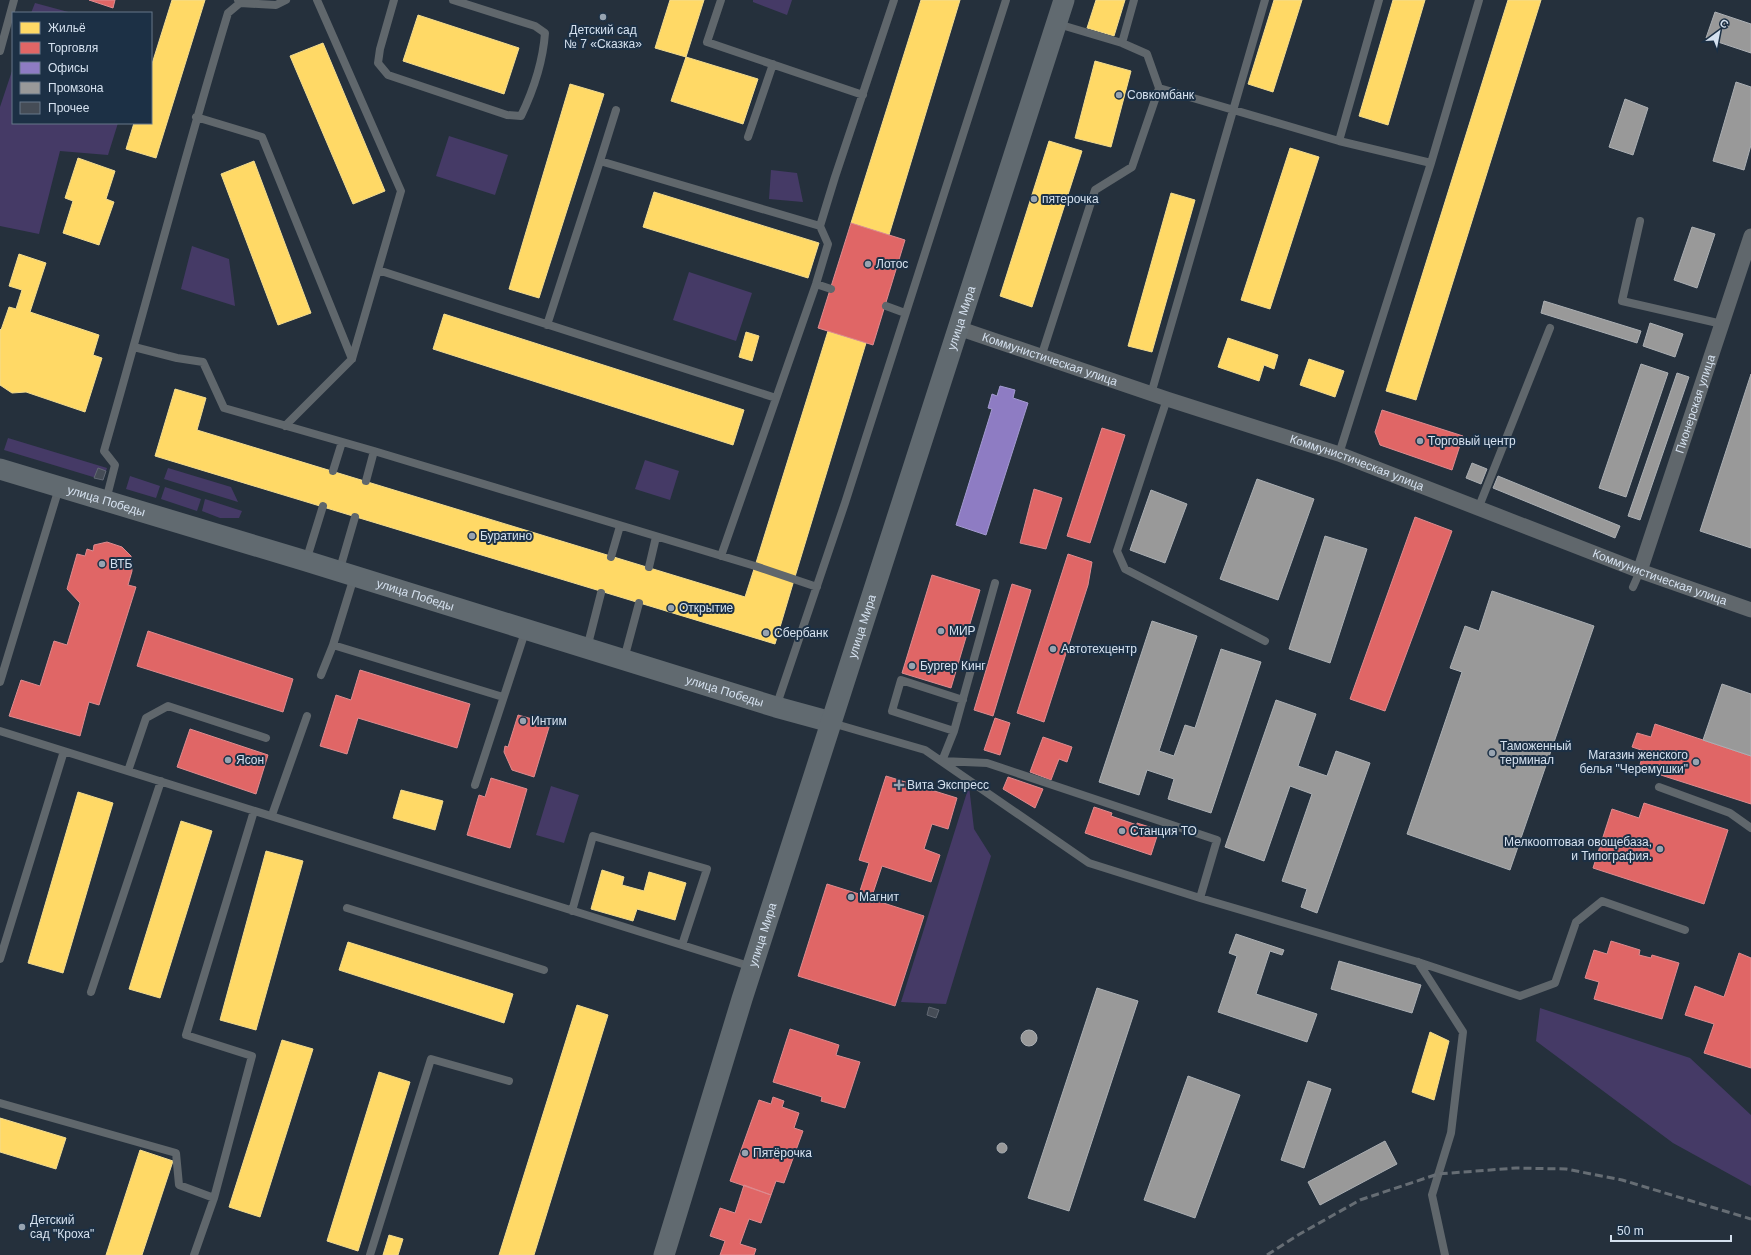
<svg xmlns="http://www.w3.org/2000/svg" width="1751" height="1255" viewBox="0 0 1751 1255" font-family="Arial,sans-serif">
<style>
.green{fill:#453a66}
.homes{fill:#ffd966;stroke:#f2db8f}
.shops{fill:#e06666;stroke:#dd8b8f}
.offices{fill:#8e7cc3;stroke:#a39ad0}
.industry{fill:#999;stroke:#abafb3}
.building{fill:#454c56;stroke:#616873}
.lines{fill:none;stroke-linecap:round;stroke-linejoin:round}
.lane{stroke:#60676c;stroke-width:8}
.street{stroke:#60676c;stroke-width:15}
.secondary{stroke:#616a70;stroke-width:21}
.rail{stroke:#666d74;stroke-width:3;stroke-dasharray:8 4;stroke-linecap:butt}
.poi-dot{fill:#97a3b0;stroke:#1c3045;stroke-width:1.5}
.labels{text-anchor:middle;stroke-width:4;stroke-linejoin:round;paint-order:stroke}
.poi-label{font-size:12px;fill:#d5e1ef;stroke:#1c3045;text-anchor:start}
.street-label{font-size:12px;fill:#d5e1ef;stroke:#1c3045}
</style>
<rect width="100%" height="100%" fill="#25303c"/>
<path class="green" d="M753,0H792L787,15L753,2Z
M35,3L72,13H31Z
M13,68V123H118L108,155L60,151L39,234L0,226V107Z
M449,136L508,155L495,195L436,176Z
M771,170L797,173L803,202L769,199Z
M192,246L229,259L235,306L181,289Z
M689,272L752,293L736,341L673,320Z
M8,438L107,468L103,480L4,450Z
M645,460L679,471L670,500L635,489Z
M168,468L231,487L238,502L164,479Z
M130,476L160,486L156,498L126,489Z
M165,487L201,499L197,511L161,499Z
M205,499L242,511L239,518H220L202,511Z
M551,786L579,795L564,843L536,835Z
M969,786L974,829L991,856L946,1004L901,1002Z
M1540,1008L1690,1058L1751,1115V1186L1673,1143L1536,1041Z"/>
<path class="homes" d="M172,0H205L156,158L126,149L134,123H151V67Z
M670,0H704L686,57L655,48Z
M921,0H960L889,235L851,223Z
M1096,0H1125L1114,36L1087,28Z
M1274,0H1302L1273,92L1248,84Z
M1393,0H1425L1388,125L1359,116Z
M1508,0H1541L1416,400L1386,391Z
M418,15L519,48L504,94L403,61Z
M323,43L385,191L353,204L290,56Z
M686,57L758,79L743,124L671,101Z
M1095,61L1131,71L1111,147L1075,138Z
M570,84L604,94L539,298L509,289Z
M1049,141L1082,151L1032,307L1000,296Z
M1290,148L1319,157L1270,309L1241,300Z
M78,158L115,171L106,199L114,202L99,245L63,233L73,201L65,198Z
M254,161L311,313L278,325L221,174Z
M654,192L819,243L808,278L643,227Z
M1171,193L1195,200L1152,352L1128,346Z
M19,254L46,263L30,312L99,335L93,355L102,358L85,412L26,392L12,393L0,385V329L1,330L9,307L16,309L22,290L9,286Z
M444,314L744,410L733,445L433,349Z
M828,331L866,343L794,580L755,566Z
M746,332L759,336L752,361L739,357Z
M1228,338L1278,355L1274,369L1264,365L1259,381L1218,367Z
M1309,359L1344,371L1335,397L1300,385Z
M175,389L206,398L197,430L745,597L755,566L794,580L775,644L155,456Z
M401,790L443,801L435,830L393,818Z
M78,792L113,803L63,973L28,963Z
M181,821L212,831L160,998L129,989Z
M266,851L303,861L256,1030L220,1020Z
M602,870L624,877L622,885L644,891L649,872L686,883L675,920L637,909L633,921L591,909Z
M348,942L513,994L504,1023L339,970Z
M577,1005L608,1015L534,1255H499Z
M1430,1032L1449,1041L1434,1100L1412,1092Z
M282,1040L313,1049L260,1217L229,1207Z
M379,1072L410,1082L358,1251L327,1241Z
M0,1118L66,1138L56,1169L0,1152Z
M140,1150L173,1161L142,1255H106Z
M389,1235L403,1239L398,1255H383Z"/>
<path class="shops" d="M89,0H115L113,8Z
M851,223L905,240L873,345L818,328Z
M1382,410L1463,436L1452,470L1380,445L1375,432Z
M1102,428L1125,435L1090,543L1067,536Z
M1034,489L1062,498L1046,549L1020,543Z
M1415,517L1452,531L1385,711L1350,699Z
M107,542L122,547L131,556L132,571L128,585L136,587L99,705L89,702L80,736L9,716L21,680L40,686L54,641L67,645L80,603L67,589L77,554L85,556L87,549L93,551L94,545Z
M1068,554L1092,562L1088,585L1044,722L1017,713Z
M932,575L980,590L951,688L902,673Z
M1012,584L1031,590L993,716L974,710Z
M148,631L293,679L283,712L137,666Z
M360,670L470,704L457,748L358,718L347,754L320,746L336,695L351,700Z
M518,715L550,724L534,777L512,770L504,752L505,746L508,747Z
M995,718L1010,723L1000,755L984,750Z
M1655,724L1751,756V804L1639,768L1644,751L1632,747L1637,733L1651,737Z
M190,729L268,755L256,794L177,767Z
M1043,737L1072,747L1067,762L1059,759L1051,780L1030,772Z
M886,776L957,798L948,829L932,824L924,849L940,855L931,882L882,866L871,899L924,916L895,1006L798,976L827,884L859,894L869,863L859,860Z
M1008,777L1043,789L1035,808L1003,789Z
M491,778L527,789L510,848L467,835L479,795L485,797Z
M1644,803L1728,830L1704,904L1593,868L1612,809L1639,818Z
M1094,807L1112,813L1111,816L1137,825V823L1159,830L1151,855L1085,833Z
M1611,941L1640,950L1639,955L1651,958L1652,955L1679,963L1662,1019L1594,999L1599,982L1585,978L1594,950L1607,954Z
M1739,953L1751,958V1068L1704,1053L1714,1024L1685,1015L1695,986L1724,997Z
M790,1029L839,1045L836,1055L860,1062L845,1108L821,1101L822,1097L773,1082Z
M773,1097L784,1101L782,1107L799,1113L794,1128L803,1131L784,1183L776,1181L771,1195L730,1181L759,1100L771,1104Z
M744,1185L771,1195L761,1223L749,1219L740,1244L756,1249L754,1255H720L725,1241L710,1236L720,1208L735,1213Z"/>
<path class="offices" d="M1000,386L1015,390L1013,398L1028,403L986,535L956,525L992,409L988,408L992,394L997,396Z"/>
<path class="industry" d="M1715,12L1751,24V53L1706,38Z
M1736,82L1751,87V145L1744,170L1713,161Z
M1625,99L1648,108L1633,155L1609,147Z
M1692,227L1715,234L1697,288L1674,280Z
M1544,301L1641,331L1637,343L1541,313Z
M1650,323L1683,334L1675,357L1643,346Z
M1641,364L1668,373L1626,497L1599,488Z
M1677,373L1689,377L1640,520L1628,516Z
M1751,374V548L1700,531Z
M1472,463L1487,469L1481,484L1466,478Z
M1498,476L1620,526L1615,538L1493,488Z
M1257,479L1314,499L1278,600L1220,579Z
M1151,490L1187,504L1165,563L1130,550Z
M1325,536L1367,549L1330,663L1289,649Z
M1492,591L1594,626L1510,870L1407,834L1462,672L1450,668L1465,626L1479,631Z
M1152,621L1197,636L1159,751L1174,756L1185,725L1195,728L1221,649L1261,662L1211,813L1168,799L1174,779L1147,770L1139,795L1099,782Z
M1722,684L1751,694V756L1703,740Z
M1276,700L1316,714L1298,766L1327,776L1336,751L1370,763L1317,913L1301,907L1307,889L1282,881L1312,794L1290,786L1264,861L1225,847Z
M1236,934L1284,950L1282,955L1270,951L1256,994L1317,1014L1307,1042L1218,1012L1237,956L1229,953Z
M1339,961L1421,985L1412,1013L1331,989Z
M1097,988L1138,1001L1069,1211L1028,1198Z
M1021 1038a8 8 0 1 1 16 0a8 8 0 1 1-16 0Z
M1188,1076L1240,1095L1195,1218L1144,1200Z
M1308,1081L1331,1089L1304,1168L1281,1160Z
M1385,1141L1397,1164L1320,1205L1308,1182Z
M997 1148a5 5 0 1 1 10 0a5 5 0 1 1-10 0Z"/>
<path class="building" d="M98,468L106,471L103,480L94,478Z
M929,1007L939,1010L936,1018L927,1015Z"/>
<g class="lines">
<path class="lane" d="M394,0L380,49L378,63L388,75L507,115L521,116C533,91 543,61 545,33L535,26L453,0
M721,0L707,42L863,95
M240,3L276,5L286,0
M1058,24L1122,43L1134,0
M0,51L14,0
M1159,88L1339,141L1431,163
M196,117L262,137L352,359
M748,137L773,64
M1339,141L1379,0
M600,161L616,110
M1640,221L1622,301L1722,324
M378,270L776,398
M816,284L831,289
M886,306L905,313
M547,325L600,161L820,226
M134,347L177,358L203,362L224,408L374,451L755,566L817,587
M1041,357L1095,190L1132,167L1159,88L1147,54L1122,43
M1151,394L1265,0
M1167,399L1117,551L1125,569L1265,641
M285,426L352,359L401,191L317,0
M1339,454L1431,163L1479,0
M333,471L342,442
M366,481L374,451
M106,500L115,465L104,451C146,305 184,158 228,13L240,3L238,0
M1478,509L1550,328
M721,556L816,284L828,244L820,226L835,177L894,0
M611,557L620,526
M306,561L323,506
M649,567L656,537
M339,572L355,517
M995,583L954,731L942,761L987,763L1217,840L1200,898
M1633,587L1640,571
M333,645L503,697
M587,648L601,593
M624,659L639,603
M321,675L333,645L354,577
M0,682L59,488
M776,707L845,503L1006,0
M832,723L925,750L1089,863L1200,898L1418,962L1520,996L1555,983L1576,922L1602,901L1685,930
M0,731L752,967
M954,731L892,711L901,680L963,700
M128,771L146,718L168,706L266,738
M475,785L526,629
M1659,787L1730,813L1751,828
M272,815L307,716
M347,908L544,970
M572,911L593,836L707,869L682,945
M0,959L64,751
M1418,962L1463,1032L1451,1133L1432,1195L1445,1255
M91,992L161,781
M0,1103L176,1153L179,1185L214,1198L252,1056L186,1035L254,811
M194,1255L214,1198
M370,1255L431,1059L509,1081"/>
<g class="street">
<path id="s1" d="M958,328L1167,399L1339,454L1640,571L1751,610"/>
<path id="s2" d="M1640,571L1751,236"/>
</g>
<g class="secondary">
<path id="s3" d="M0,469L306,561L776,707L831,722"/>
<path id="s4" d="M664,1255L742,999L1064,0"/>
</g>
<path class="rail" d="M1267,1255L1298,1235L1360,1200L1438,1174L1516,1168L1566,1169L1622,1180L1751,1219"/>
</g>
<g class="poi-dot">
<circle cx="603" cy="17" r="4"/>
<circle cx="1119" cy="95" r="4"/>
<circle cx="1034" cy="199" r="4"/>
<circle cx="868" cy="264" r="4"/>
<circle cx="1420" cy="441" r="4"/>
<circle cx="472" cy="536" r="4"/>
<circle cx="102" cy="564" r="4"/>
<circle cx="671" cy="608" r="4"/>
<circle cx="941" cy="631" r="4"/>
<circle cx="766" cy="633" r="4"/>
<circle cx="1053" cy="649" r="4"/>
<circle cx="912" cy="666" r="4"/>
<circle cx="523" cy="721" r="4"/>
<circle cx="1492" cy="753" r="4"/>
<circle cx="228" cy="760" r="4"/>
<circle cx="1696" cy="762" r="4"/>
<path d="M897 779h4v4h4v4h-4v4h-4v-4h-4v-4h4z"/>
<circle cx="1122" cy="831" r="4"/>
<circle cx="1660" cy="849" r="4"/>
<circle cx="851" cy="897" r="4"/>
<circle cx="745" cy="1153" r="4"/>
<circle cx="22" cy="1227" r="4"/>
</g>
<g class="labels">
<g class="poi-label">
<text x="603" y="34" text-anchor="middle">Детский сад<tspan x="603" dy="14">№ 7 «Сказка»</tspan></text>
<text x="1127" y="99">Совкомбанк</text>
<text x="1042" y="203">пятерочка</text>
<text x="876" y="268">Лотос</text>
<text x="1428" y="445">Торговый центр</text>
<text x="480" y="540">Буратино</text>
<text x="110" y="568">ВТБ</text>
<text x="679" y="612">Открытие</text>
<text x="949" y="635">МИР</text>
<text x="774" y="637">Сбербанк</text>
<text x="1061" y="653">Автотехцентр</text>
<text x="920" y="670">Бургер Кинг</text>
<text x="531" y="725">Интим</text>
<text x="1500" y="750">Таможенный<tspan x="1500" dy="14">терминал</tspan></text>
<text x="1688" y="759" text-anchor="end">Магазин женского<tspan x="1688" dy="14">белья "Черемушки"</tspan></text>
<text x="236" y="764">Ясон</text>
<text x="907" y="789">Вита Экспресс</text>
<text x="1130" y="835">Станция ТО</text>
<text x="1652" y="846" text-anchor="end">Мелкооптовая овощебаза,<tspan x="1652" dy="14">и Типография.</tspan></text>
<text x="859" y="901">Магнит</text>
<text x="753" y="1157">Пятёрочка</text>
<text x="30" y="1224">Детский<tspan x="30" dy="14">сад "Кроха"</tspan></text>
</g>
<g class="street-label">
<text dy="4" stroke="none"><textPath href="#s4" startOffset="983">улица Мира</textPath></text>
<text dy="4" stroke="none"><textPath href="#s1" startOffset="97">Коммунистическая улица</textPath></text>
<text dy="4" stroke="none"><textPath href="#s2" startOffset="176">Пионерская улица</textPath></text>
<text dy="4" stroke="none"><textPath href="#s1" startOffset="421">Коммунистическая улица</textPath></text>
<text dy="4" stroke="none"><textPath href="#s3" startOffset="111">улица Победы</textPath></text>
<text dy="4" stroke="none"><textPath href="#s1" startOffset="745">Коммунистическая улица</textPath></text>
<text dy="4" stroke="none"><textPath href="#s3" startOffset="434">улица Победы</textPath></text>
<text dy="4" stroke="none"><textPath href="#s4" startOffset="659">улица Мира</textPath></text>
<text dy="4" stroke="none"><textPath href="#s3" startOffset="758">улица Победы</textPath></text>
<text dy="4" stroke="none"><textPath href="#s4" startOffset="335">улица Мира</textPath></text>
</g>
</g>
<rect x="12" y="12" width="140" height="112" fill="#1c3045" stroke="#667789"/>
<rect x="20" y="22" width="20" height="12" fill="#ffd966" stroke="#667789"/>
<text x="48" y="32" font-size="12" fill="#d5e1ef">Жильё</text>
<rect x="20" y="42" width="20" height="12" fill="#e06666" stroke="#667789"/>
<text x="48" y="52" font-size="12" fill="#d5e1ef">Торговля</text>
<rect x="20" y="62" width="20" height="12" fill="#8e7cc3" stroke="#667789"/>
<text x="48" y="72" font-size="12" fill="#d5e1ef">Офисы</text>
<rect x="20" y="82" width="20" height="12" fill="#999999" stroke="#667789"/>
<text x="48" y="92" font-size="12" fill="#d5e1ef">Промзона</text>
<rect x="20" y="102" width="20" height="12" fill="#454c56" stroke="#667789"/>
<text x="48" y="112" font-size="12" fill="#d5e1ef">Прочее</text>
<g transform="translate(1719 32) rotate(32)" stroke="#1c3045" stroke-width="3" paint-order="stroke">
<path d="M0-3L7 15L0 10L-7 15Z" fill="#d5e1ef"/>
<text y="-6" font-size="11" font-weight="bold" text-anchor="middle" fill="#d5e1ef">С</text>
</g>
<path d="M1611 1235v6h120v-6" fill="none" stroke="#d5e1ef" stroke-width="2"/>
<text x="1617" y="1235" font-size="12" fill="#d5e1ef" stroke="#1c3045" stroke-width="3" paint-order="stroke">50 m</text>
</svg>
